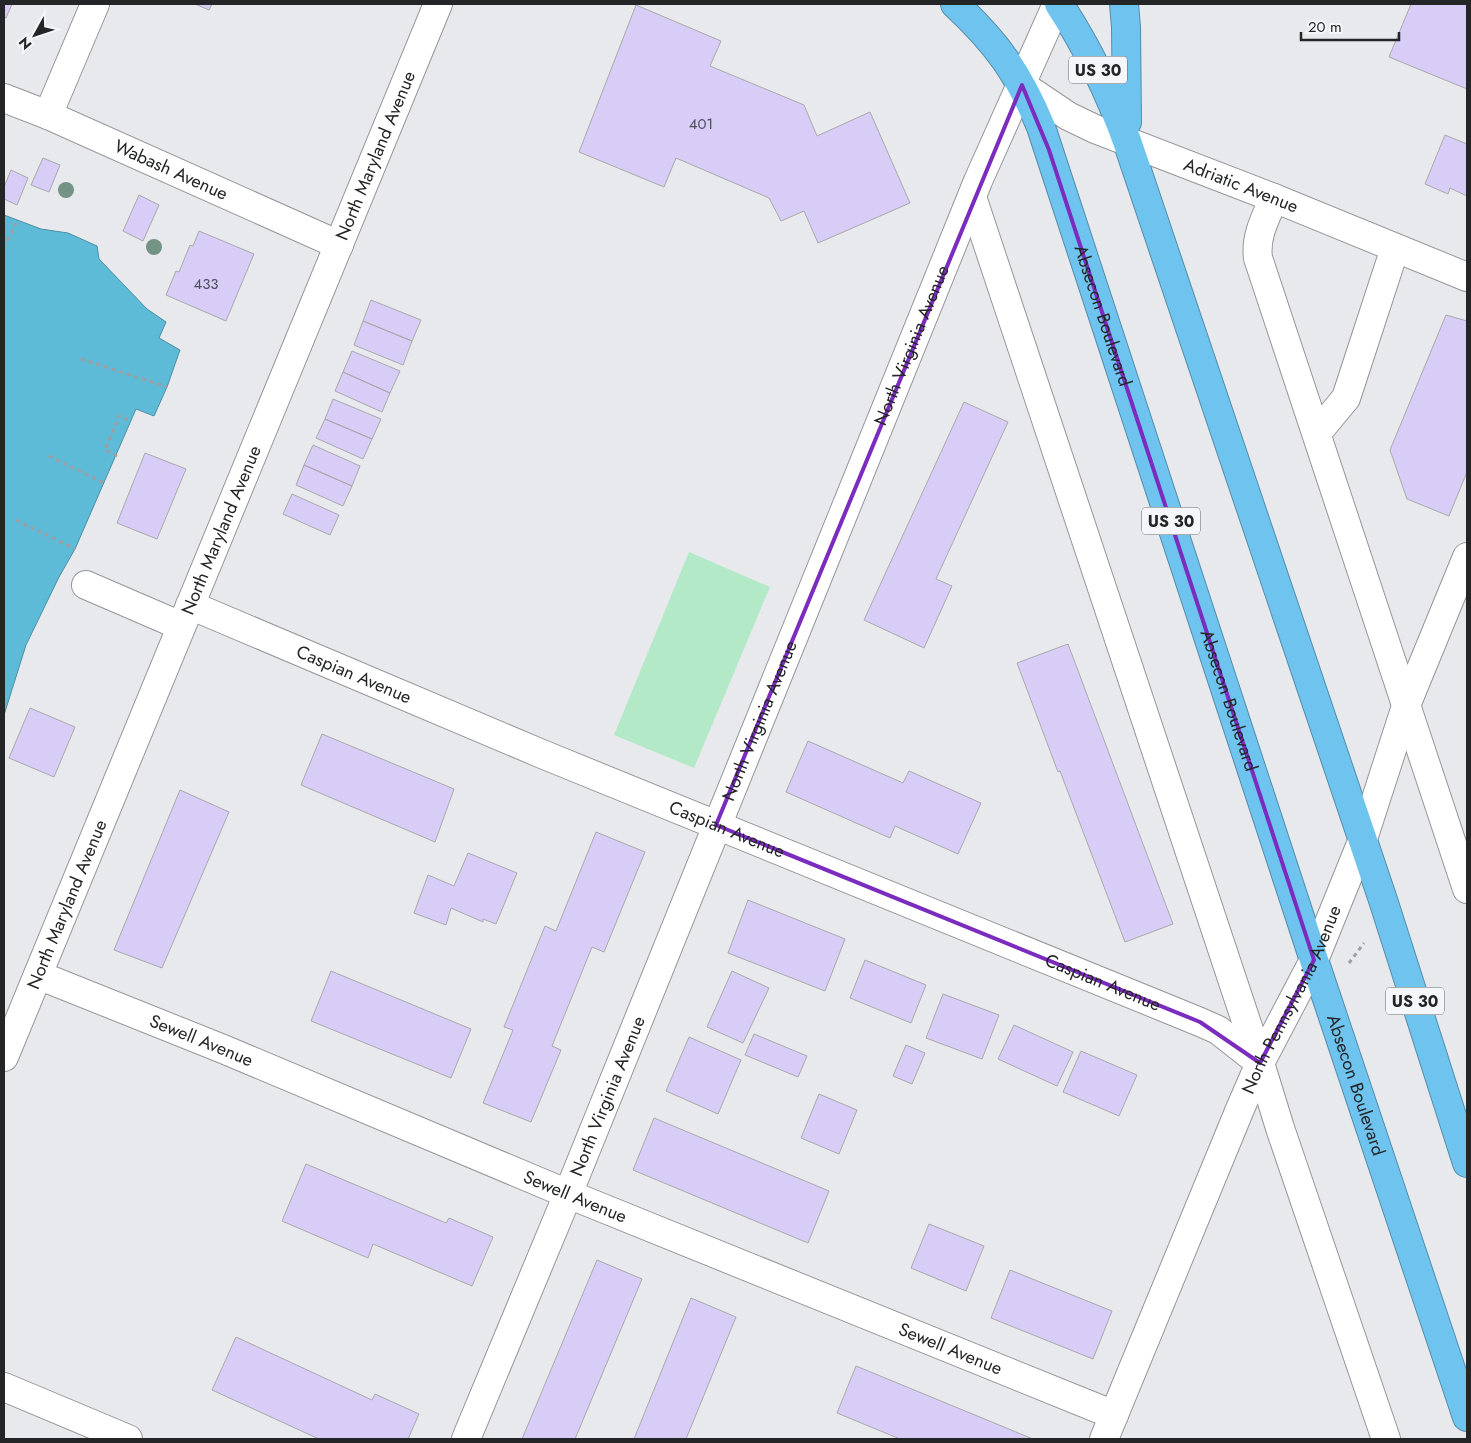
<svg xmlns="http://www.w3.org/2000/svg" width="1471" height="1443" viewBox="0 0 1471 1443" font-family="Jost,sans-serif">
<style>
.green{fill:#b3e9c7}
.water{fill:#5dbbd8;stroke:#4c8ea3}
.building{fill:#d8cdf7;stroke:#a9a8ab}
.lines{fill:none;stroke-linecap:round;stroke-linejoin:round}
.minor-casing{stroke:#959699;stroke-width:30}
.highway-casing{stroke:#548ca9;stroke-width:30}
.path{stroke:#9e9fa2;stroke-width:3;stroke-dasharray:4 4;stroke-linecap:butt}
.minor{stroke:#fff;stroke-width:28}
.highway{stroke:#6ec4ef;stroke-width:28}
.tree{fill:#739384}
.marked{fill:none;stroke:#7b2cbf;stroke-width:4;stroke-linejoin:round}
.labels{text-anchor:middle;stroke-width:5;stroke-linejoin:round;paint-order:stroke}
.number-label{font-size:15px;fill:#514f5a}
.shield{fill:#f5f6fa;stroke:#636466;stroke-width:1}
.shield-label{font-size:16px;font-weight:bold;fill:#242526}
.street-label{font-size:18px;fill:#242526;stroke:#f5f6fa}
</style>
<rect width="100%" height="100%" fill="#e8e9ed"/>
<path class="green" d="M689,552L770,587L694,768L614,735Z"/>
<path class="water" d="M4,215L41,229L68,233L97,246L99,259L147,309L166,322L159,338L180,350L167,387L154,416L136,409L75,549L59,577L26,645L4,715Z"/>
<path class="building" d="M4,4H12L6,18L4,17Z
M195,4H212L209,10Z
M1411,4H1467V89L1389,57Z
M636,5L721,41L710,66L804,105L817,136L870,112L910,203L818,243L804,211L781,221L769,198L676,158L664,187L579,152Z
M1445,135L1467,144V196L1450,188L1448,194L1425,184Z
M43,158L60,165L49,192L31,185Z
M11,170L28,178L17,205L4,199V187Z
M139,195L159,205L143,241L123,231Z
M199,231L254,254L226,321L166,295L176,271L179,272L190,245L193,246Z
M371,300L421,320L412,341L363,321Z
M1446,315L1467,321V472L1449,516L1407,499L1390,450Z
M363,321L412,341L403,365L354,345Z
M352,351L400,371L390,393L343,372Z
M343,372L390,393L382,412L335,391Z
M333,399L381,419L372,439L325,419Z
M964,402L1008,422L936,579L952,586L924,648L864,620Z
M325,419L372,439L363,459L316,438Z
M313,445L360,466L352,486L304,465Z
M145,453L186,469L157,539L117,523Z
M304,465L352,486L343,506L296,485Z
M292,494L339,515L330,535L283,514Z
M1068,644L1173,924L1125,942L1060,771L1058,772L1017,663Z
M30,708L75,727L54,777L9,758Z
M322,734L454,789L435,842L301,785Z
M808,741L903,783L909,771L981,803L958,854L895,826L890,838L786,792Z
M180,790L229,812L162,968L114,950Z
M596,832L645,852L604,952L592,947L552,1046L561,1050L531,1122L483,1103L513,1030L504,1027L545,926L556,931Z
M468,853L517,873L496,924L483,919V922L451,908L446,925L414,913L428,875L454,886Z
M748,900L845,939L825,991L728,953Z
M865,960L926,985L911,1023L850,998Z
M331,971L471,1029L451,1078L311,1021Z
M732,971L769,988L743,1043L707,1027Z
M943,994L999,1015L982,1059L926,1038Z
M1014,1025L1073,1052L1057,1086L998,1059Z
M754,1034L807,1056L798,1077L745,1055Z
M689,1037L741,1060L718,1114L666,1091Z
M906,1045L925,1053L912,1084L893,1076Z
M1081,1051L1137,1075L1119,1116L1063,1092Z
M819,1094L857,1110L839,1154L801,1138Z
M654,1118L829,1191L808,1243L633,1170Z
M306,1164L446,1223L449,1218L493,1237L472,1286L373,1244L368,1258L282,1221Z
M929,1224L984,1246L966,1291L911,1268Z
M597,1260L642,1279L575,1439H522Z
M1010,1270L1112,1311L1093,1359L991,1318Z
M691,1298L736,1317L686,1439H634Z
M236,1337L372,1400L375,1394L419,1414L408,1439H319L212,1390Z
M856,1366L1033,1439H900L837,1413Z"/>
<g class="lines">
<defs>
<g id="minor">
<path id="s1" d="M1022,85L1068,116L1095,129L1274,198L1467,277"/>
<path id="s2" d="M4,98L48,115L339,245"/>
<path d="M48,115L95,4"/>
<path d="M972,197L1260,1063L1280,1128L1386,1439"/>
<path d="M1274,198C1266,217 1255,236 1258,258L1467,889"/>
<path d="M1317,433L1346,398L1395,248"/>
<path d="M86,585L181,626"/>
<path id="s3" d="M190,605L542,754L1200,1022L1218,1030L1260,1063"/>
<path id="s4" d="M38,975L223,1049L568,1194L1114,1415"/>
<path id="s5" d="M4,1057L438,4"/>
<path d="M4,1387L128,1439"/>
<path id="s6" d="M466,1439L568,1194L978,181L1057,4"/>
<path id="s7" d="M1104,1439L1240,1109L1260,1063L1314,960L1363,839L1407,703L1467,557"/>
</g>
<g id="highway">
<path id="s8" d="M955,4C997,43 1019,74 1041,127L1314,960L1467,1417"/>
<path d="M1059,4C1088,48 1109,91 1127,141L1383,900L1467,1163"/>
<path d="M1124,4L1126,27L1127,122"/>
</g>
</defs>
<use href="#minor" class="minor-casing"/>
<use href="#highway" class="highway-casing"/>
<path class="path" d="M4,248L17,221
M81,359L167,387
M49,456L104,483
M117,456L105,450L119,416L131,421
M16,520L75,549
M1349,963L1364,943"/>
<use href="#minor" class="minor"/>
<use href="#highway" class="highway"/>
</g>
<g class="tree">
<circle cx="66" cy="190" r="8"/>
<circle cx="154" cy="247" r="8"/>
</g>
<path class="marked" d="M1022,85L1049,150L1314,960L1260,1063L1200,1022L716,825Z"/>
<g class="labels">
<g class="number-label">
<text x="701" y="129">401</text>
<text x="206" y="289">433</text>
</g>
<g class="shield">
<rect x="1069" y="56.5" width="58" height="27" rx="4"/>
<rect x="1142" y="507.5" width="58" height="27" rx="4"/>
<rect x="1386" y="987.5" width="58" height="27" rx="4"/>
</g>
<g class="shield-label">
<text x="1098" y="76">US 30</text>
<text x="1171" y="527">US 30</text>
<text x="1415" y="1007">US 30</text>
</g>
<g class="street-label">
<text dy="6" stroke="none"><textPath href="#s5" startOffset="975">North Maryland Avenue</textPath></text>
<text dy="6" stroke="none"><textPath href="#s2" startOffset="182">Wabash Avenue</textPath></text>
<text dy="6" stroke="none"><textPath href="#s1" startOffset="242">Adriatic Avenue</textPath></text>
<text dy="6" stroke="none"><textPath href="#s8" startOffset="350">Absecon Boulevard</textPath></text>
<text dy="6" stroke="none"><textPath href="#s6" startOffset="1181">North Virginia Avenue</textPath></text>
<text dy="6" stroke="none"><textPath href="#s5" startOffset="570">North Maryland Avenue</textPath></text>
<text dy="6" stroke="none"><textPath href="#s3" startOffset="178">Caspian Avenue</textPath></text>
<text dy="6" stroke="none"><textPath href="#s8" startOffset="755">Absecon Boulevard</textPath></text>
<text dy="6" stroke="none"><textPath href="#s6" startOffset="776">North Virginia Avenue</textPath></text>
<text dy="6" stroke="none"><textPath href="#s3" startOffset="582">Caspian Avenue</textPath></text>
<text dy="6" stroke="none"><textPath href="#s5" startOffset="165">North Maryland Avenue</textPath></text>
<text dy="6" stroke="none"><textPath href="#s3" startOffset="988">Caspian Avenue</textPath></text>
<text dy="6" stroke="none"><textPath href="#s7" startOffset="478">North Pennsylvania Avenue</textPath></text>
<text dy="6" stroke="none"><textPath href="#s4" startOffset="176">Sewell Avenue</textPath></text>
<text dy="6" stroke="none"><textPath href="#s8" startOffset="1160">Absecon Boulevard</textPath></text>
<text dy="6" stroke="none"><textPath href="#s6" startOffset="371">North Virginia Avenue</textPath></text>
<text dy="6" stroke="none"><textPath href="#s4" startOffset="581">Sewell Avenue</textPath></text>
<text dy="6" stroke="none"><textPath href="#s4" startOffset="986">Sewell Avenue</textPath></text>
</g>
</g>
<rect width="1471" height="1443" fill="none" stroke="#242526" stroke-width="10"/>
<g transform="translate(35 35) rotate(230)" stroke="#f5f6fa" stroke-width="4" paint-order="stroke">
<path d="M0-4L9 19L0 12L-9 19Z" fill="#242526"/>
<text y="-8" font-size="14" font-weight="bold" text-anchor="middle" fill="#242526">N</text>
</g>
<path d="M1301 32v8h98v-8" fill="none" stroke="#242526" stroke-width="2.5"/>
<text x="1308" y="32" font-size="15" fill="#242526" stroke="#f5f6fa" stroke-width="4" paint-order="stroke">20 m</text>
</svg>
